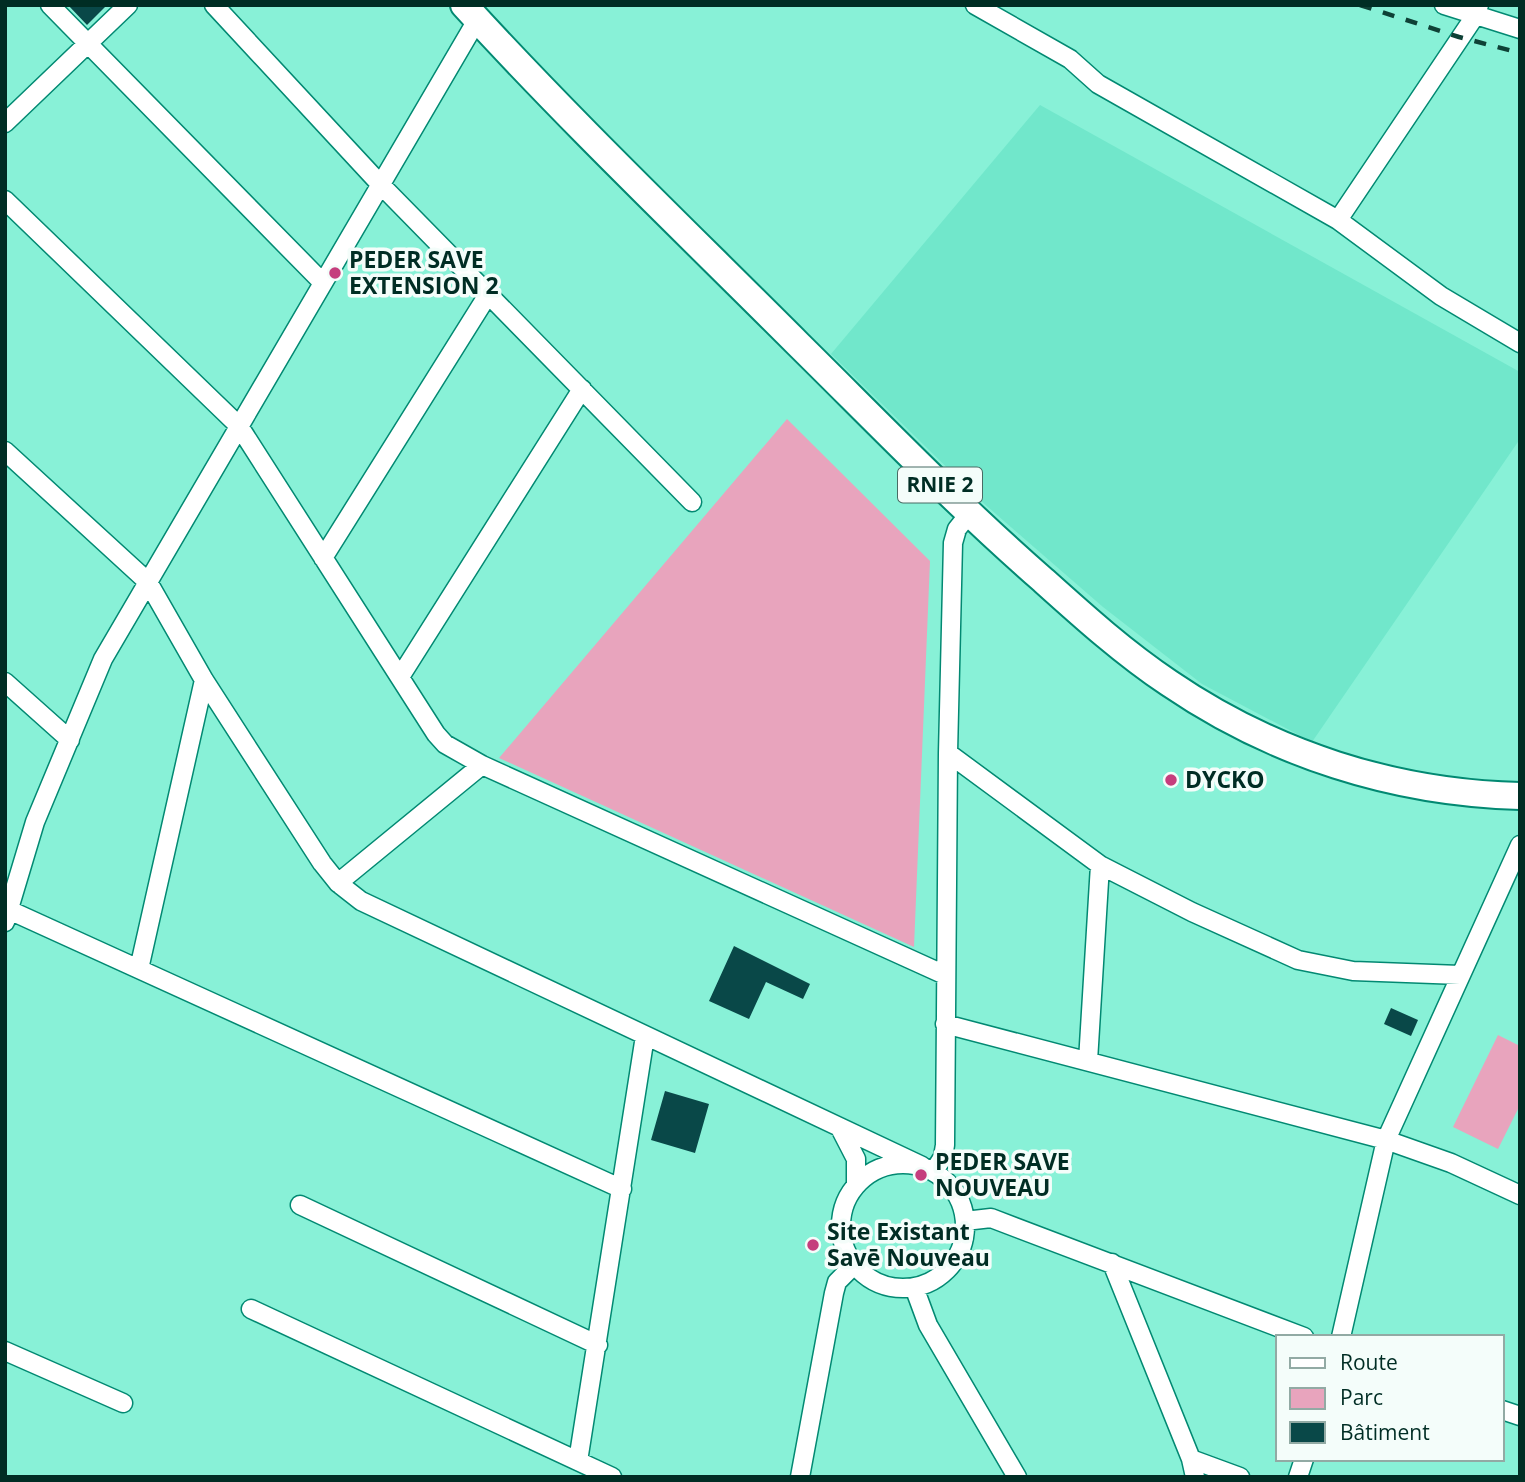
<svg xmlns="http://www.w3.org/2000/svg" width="1525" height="1482" viewBox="0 0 1525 1482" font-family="'Open Sans',sans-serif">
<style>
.built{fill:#71e7cb}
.green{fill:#e8a4bd}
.building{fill:#094848}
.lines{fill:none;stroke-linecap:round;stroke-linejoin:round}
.street-casing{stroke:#028972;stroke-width:21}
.primary-casing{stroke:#028972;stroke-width:30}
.street{stroke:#fff;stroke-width:18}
.primary{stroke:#fff;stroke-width:26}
.rail{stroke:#0e4136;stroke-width:4.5;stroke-dasharray:12 12;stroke-linecap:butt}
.poi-dot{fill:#c53e7d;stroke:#f4fdfa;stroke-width:2.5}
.labels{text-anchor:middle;stroke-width:7;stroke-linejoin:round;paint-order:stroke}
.shield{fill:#f4fdfa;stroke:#496b64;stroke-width:2}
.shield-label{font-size:21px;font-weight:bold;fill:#002d24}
.poi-label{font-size:23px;font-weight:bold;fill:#002d24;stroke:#f4fdfa;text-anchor:start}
</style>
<rect width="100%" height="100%" fill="#88f1d7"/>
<path class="built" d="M1040,105L1520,372V439L1312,742L1202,684L1103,607L981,501L831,354Z"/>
<path class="green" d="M787,419L930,561L914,947L499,758Z
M1498,1035L1520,1046V1105L1498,1149L1453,1127Z"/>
<path class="building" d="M68,5H107L87,25Z
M734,946L810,984L803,999L766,982L749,1019L709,1001Z
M1391,1008L1418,1020L1411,1036L1384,1024Z
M665,1091L709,1104L695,1153L651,1140Z"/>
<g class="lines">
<defs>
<path id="street" d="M50,5L323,283
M214,5L381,185L692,502
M975,5L1070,59L1098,84L1338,220L1441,296L1520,343
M1444,5L1520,29
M5,123L128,5
M5,200L239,426L436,734L445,744L482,765L945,975
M1338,220L1475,16L1479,5
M5,451L148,582L204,680L322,863L338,883L361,901L922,1166
M323,558L489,293
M400,677L582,389
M5,682L70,740
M948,753L1100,865L1192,912L1298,960L1353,971L1460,975
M338,883L482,765
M5,906L9,910L622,1189
M5,922L35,822L103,659L477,20
M139,969L204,680
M945,1024L1386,1140L1451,1163L1520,1195
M1088,1061L1100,865
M840,1128L856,1159V1185
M841 1226a62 62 0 1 1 124 0a62 62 0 1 1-124 0Z
M934,1171L943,1157L945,1145L948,753L953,543L957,529L969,514
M300,1205L598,1345
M965,1221L991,1218L1304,1337
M1112,1263L1191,1459L1195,1477
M914,1287L928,1325L1017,1477
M251,1309L612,1477
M1341,1337L1386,1140L1520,845
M5,1351L123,1403
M1502,1410L1520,1416
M1191,1459L1240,1477
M578,1461L645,1036
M800,1477L834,1293L837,1282L855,1264
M1298,1477L1304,1459"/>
<path id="primary" d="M464,5C571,122 686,232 798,344C879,424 957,505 1043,580C1083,616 1124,653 1169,683C1273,754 1394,793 1520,796"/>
</defs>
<use href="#street" class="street-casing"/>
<use href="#primary" class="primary-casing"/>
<use href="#street" class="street"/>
<use href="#primary" class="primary"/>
<path class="rail" d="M1360,5L1459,37L1520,53"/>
</g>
<g class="poi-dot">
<circle cx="335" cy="273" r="7"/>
<circle cx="1171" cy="780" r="7"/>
<circle cx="921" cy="1175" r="7"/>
<circle cx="813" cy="1245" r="7"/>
</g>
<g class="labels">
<rect class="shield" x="898" y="467.5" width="84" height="35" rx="5"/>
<g class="shield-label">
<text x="940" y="492">RNIE 2</text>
</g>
<g class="poi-label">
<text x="349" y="268">PEDER SAVE<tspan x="349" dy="26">EXTENSION 2</tspan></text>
<text x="1185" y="788">DYCKO</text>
<text x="935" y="1170">PEDER SAVE<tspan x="935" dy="26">NOUVEAU</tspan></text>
<text x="827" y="1240">Site Existant<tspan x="827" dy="26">Savē Nouveau</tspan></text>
</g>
</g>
<rect width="1525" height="1482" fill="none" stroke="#002d24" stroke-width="14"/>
<rect x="1276" y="1335" width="228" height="126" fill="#f4fdfa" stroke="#92aaa4" stroke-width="2"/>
<rect x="1290" y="1358" width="35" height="10" fill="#ffffff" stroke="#92aaa4" stroke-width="2"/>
<text x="1340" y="1370" font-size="21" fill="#002d24">Route</text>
<rect x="1290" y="1388" width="35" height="21" fill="#e8a4bd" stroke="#92aaa4" stroke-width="2"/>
<text x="1340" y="1405" font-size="21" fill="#002d24">Parc</text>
<rect x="1290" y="1422" width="35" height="21" fill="#094848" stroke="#92aaa4" stroke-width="2"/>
<text x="1340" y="1440" font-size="21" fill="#002d24">Bâtiment</text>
</svg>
